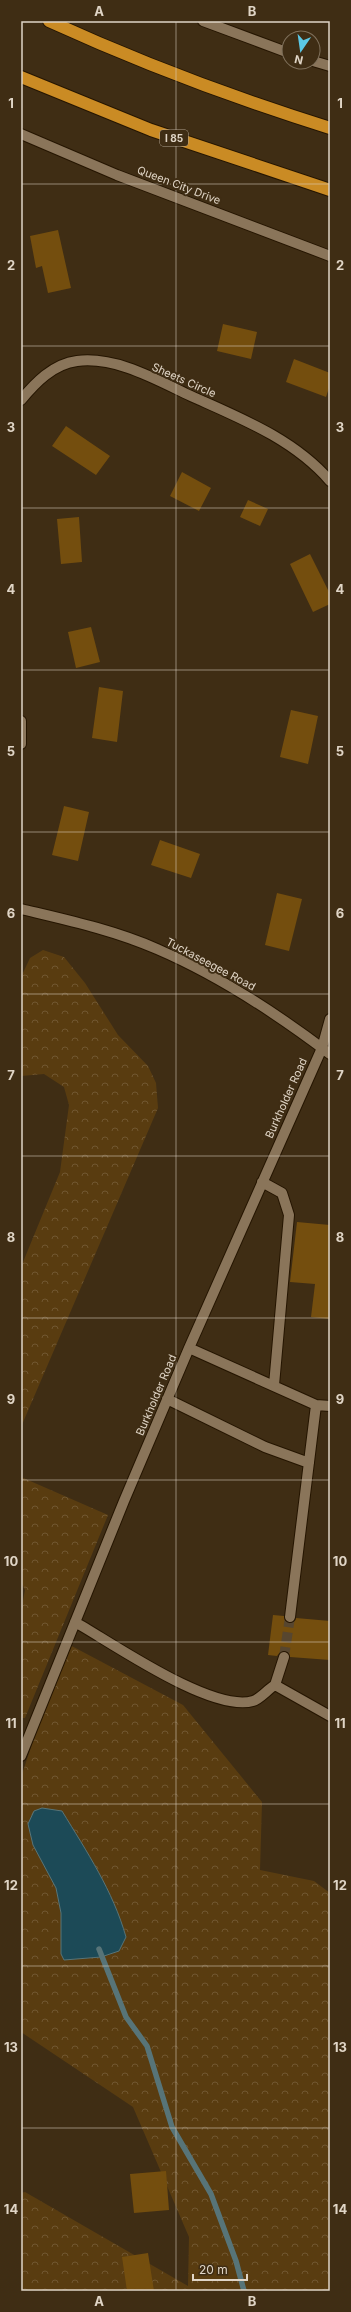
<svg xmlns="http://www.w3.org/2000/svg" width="351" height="2312" viewBox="0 0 351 2312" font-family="Inter,sans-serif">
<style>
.forest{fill:url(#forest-crowns)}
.water{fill:#1c4a57;stroke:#577478}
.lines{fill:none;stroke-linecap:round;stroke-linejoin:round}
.stream{stroke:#577478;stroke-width:5.5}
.building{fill:#744e0e}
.minor-tunnel{stroke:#57462f;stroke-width:10;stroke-dasharray:10 5;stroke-linecap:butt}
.minor-casing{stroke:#251500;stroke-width:12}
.highway-casing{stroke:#251500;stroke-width:14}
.minor{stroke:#8a755a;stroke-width:10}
.highway{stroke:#ca8b24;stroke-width:12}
.grid{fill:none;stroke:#e0d5c6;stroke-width:1;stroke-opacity:0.55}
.labels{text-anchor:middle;stroke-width:4;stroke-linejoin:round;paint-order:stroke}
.shield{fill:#3f2d14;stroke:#b0a391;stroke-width:1}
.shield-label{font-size:10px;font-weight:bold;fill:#e0d5c6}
.street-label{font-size:11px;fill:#e0d5c6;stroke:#3f2d14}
.neatline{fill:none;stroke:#e0d5c6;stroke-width:1.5}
.grid-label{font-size:13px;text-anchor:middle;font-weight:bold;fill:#e0d5c6}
</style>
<defs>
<pattern id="forest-crowns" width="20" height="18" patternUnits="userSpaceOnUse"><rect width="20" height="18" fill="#593c10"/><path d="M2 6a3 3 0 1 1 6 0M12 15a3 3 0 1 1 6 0" fill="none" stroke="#715731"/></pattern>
</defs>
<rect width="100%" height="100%" fill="#3f2d14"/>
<path class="forest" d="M43,950L64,957L85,983L118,1035L148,1066L156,1083L158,1108L21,1427V1267L60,1172L69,1105L64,1087L44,1074L21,1076V977L30,958Z
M21,1477L108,1515L25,1718H21V1611L25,1590L21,1582Z
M66,1643L183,1705L262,1802L260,1870L314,1881L330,1893L329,2291H21V2193L25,2192L188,2286L189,2237L133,2107L21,2032V1777Z"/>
<path class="water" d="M42,1808L62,1811C87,1852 113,1891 126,1937L119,1951L101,1957L64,1960L61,1954V1913L56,1888L33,1845L28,1824L34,1811Z"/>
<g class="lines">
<path class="stream" d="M99,1949L126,2017L147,2046L172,2127L211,2194L236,2261L244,2291"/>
</g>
<path class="building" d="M58,230L71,288L48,293L42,266L36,268L30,236Z
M223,324L257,332L251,359L217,351Z
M294,359L330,373V385L326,397L286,382Z
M66,426L110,456L96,475L52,446Z
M182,472L211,488L199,511L170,496Z
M248,500L268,509L260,526L240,517Z
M79,517L82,562L61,564L57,519Z
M310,554L330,594V604L313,612L290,564Z
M91,627L100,662L76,668L68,632Z
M99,687L123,691L117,742L92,738Z
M291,710L318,716L308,764L280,757Z
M64,806L89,812L78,861L52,855Z
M160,840L200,854L191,878L151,865Z
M277,893L302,899L289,951L265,945Z
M297,1222L330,1225V1319L311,1317L315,1284L290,1282Z
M273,1615L284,1616L286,1622L290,1623L295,1621L296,1618L330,1621V1660L290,1657L286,1651L280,1652L277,1656L268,1655Z
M166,2171L169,2210L134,2213L130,2174Z
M148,2253L154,2291H127L122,2257Z"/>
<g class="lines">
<path class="minor-tunnel" d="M284,1657L290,1617"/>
<defs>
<path id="minor" d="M203,21L289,53
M313,61L330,66
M21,134L117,175L330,256
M21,400C35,383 53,364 77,361C116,356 157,380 191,396C240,418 294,439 330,481
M21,721V744
M21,909C67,920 114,930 157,949C220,976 276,1013 330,1054
M262,1182L282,1193L289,1215L274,1385
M189,1348L316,1405L290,1617
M167,1399L265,1447L309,1463
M316,1405L330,1406
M75,1622C112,1643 212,1713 253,1701C260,1699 268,1689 275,1685L330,1716
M275,1685L284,1657
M21,1756L124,1501L189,1348L322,1048L330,1019"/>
<path id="highway" d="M49,21C141,63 234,98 330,128
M21,77L151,130L330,190"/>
</defs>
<use href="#minor" class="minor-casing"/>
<use href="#highway" class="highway-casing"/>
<use href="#minor" class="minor"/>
<use href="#highway" class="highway"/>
</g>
<path class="grid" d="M176,21V2291M21,184H330M21,346H330M21,508H330M21,670H330M21,832H330M21,994H330M21,1156H330M21,1318H330M21,1480H330M21,1642H330M21,1804H330M21,1966H330M21,2128H330"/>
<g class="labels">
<rect class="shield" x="160" y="130" width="28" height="16" rx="3"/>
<g class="shield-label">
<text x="174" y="142">I 85</text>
</g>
<g class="street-label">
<text transform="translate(179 185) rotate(21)" y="4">Queen City Drive</text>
<text transform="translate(184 380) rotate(24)" y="4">Sheets Circle</text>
<text transform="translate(211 964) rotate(28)" y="4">Tuckaseegee Road</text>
<text transform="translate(286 1098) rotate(-66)" y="4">Burkholder Road</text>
<text transform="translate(156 1395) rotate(-67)" y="4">Burkholder Road</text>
</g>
</g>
<rect width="351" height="2312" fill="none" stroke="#3f2d14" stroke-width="44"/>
<g transform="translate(301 50) rotate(193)"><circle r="19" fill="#3f2d14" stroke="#7f705b"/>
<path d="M0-3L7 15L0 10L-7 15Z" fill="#5bc8e6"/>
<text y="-6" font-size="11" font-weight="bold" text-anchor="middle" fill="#e0d5c6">N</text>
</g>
<path d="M193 2274v6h54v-6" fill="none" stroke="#e0d5c6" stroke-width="2"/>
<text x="199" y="2274" font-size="12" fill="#e0d5c6" stroke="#3f2d14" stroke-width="3" paint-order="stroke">20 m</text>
<rect x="22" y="22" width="307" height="2268" class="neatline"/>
<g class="grid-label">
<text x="99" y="16">A</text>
<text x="252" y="16">B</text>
<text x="11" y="108">1</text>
<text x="340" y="108">1</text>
<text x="11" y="270">2</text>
<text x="340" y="270">2</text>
<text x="11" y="432">3</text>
<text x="340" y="432">3</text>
<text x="11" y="594">4</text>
<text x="340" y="594">4</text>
<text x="11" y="756">5</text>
<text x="340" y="756">5</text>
<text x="11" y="918">6</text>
<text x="340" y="918">6</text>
<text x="11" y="1080">7</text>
<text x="340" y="1080">7</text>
<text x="11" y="1242">8</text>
<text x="340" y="1242">8</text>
<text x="11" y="1404">9</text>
<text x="340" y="1404">9</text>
<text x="11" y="1566">10</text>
<text x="340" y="1566">10</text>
<text x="11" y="1728">11</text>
<text x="340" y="1728">11</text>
<text x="11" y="1890">12</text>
<text x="340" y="1890">12</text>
<text x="11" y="2052">13</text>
<text x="340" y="2052">13</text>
<text x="11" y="2214">14</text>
<text x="340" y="2214">14</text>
<text x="99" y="2306">A</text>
<text x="252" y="2306">B</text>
</g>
</svg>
